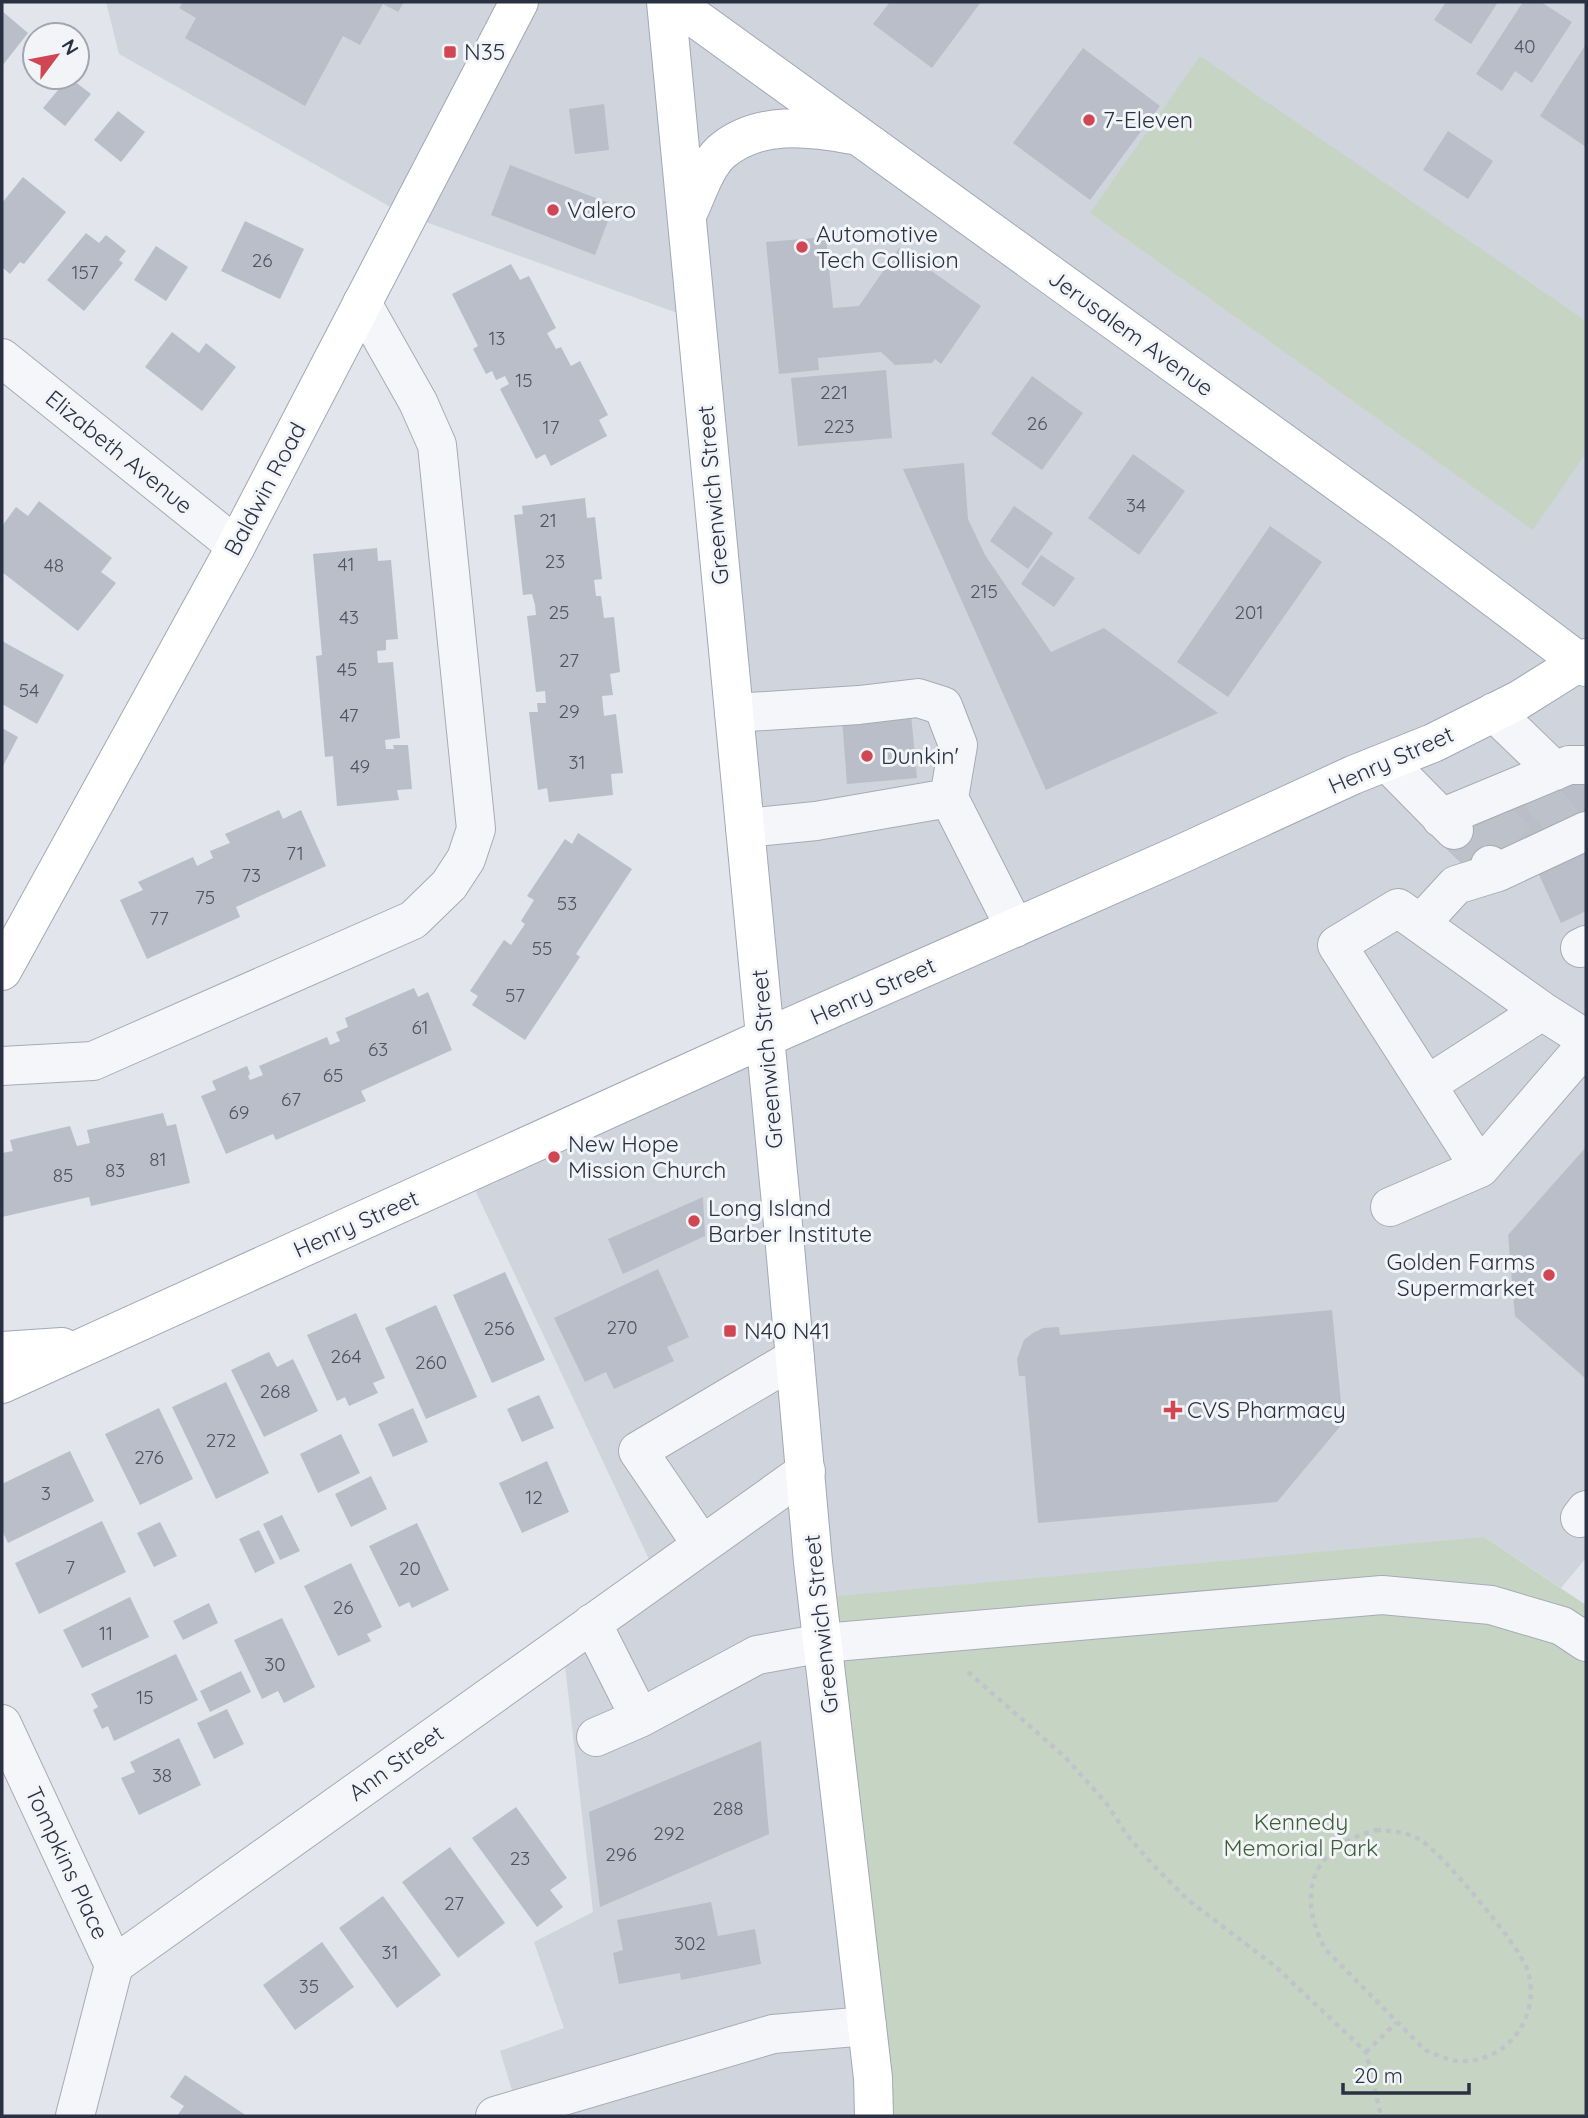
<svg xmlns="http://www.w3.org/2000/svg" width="1588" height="2118" viewBox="0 0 1588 2118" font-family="Quicksand,sans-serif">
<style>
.built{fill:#d0d4dd}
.green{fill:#c6d5c3}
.building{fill:#b9bec8}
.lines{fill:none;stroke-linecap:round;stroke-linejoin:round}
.minor-tunnel{stroke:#bdc1c9;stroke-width:38;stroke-dasharray:38 19;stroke-linecap:butt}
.minor-casing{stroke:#a7abb5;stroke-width:40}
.major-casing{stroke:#a1a8b6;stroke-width:40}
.path{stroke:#c0c3ca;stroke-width:4.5;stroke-dasharray:5 5;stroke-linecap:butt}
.minor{stroke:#f5f6f9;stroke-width:38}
.major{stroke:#fff;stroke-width:38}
.poi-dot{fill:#d04753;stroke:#f2f4f8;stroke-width:2.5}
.labels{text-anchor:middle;stroke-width:6;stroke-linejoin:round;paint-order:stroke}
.number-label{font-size:19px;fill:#4e5464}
.poi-label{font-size:23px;fill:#2a3143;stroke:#f2f4f8;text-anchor:start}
.street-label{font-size:23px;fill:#2a3143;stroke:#f2f4f8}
.park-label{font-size:23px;fill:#3c5f37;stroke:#f2f4f8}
</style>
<rect width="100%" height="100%" fill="#e2e5eb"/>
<path class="built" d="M106,2H1586V1558L1561,1588L1484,1537L874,2116H520L500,2051L564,2028L534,1942L593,1912L562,1639L656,1574L467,1173L767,1030L694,319L401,213L119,54Z"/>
<path class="green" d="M1200,56L1586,321V453L1533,530L1090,213Z
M1484,1537L1586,1605V2116H874L817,1598Z"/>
<path class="building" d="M183,2H404L398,12L383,4L360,45L343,36L305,106L185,38L196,18L179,8Z
M890,2H981L932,68L873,24Z
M1446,2H1498L1471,44L1434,20Z
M1523,2H1541L1572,22L1532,83L1515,71L1502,91L1476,74Z
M2,11L28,33L2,66Z
M1586,44V147L1540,116Z
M1083,48L1160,106L1090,200L1013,143Z
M69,77L91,94L65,126L43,108Z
M604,104L609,150L575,154L569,109Z
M118,111L145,132L121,162L94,140Z
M1448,131L1493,161L1468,199L1423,170Z
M510,165L614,205L595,255L491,215Z
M23,177L66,212L24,264L20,262L10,274L2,267V203Z
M245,221L304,249L280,299L221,271Z
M86,233L99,243L106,235L126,251L119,260L123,263L84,311L47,280Z
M826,237L833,308L859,306L899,248L981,306L941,364L935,359L932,363L895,365L881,352L818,358L819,370L779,374L766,242Z
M156,246L188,267L166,301L134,280Z
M511,264L520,280L529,276L556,328L547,333L556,349L561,347L571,366L580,361L608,415L599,420L607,436L551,466L545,454L536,459L500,389L509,384L505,376L496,380L492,371L486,374L473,349L478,346L452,294Z
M172,332L199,353L206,343L236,367L202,411L145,367Z
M886,370L892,438L798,446L791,378Z
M1032,376L1083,413L1042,470L991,434Z
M1133,454L1185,491L1139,555L1088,518Z
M964,463L968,519L985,555L1051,652L1104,628L1218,713L1046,790L903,469Z
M585,498L587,518L595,517L602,579L594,580L596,596H601L604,618L614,617L620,672L610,674L613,695L602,696L604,716L616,714L623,773L611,774L613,795L549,802L547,788L538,790L529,712H538L537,703H546L545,691L536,692L527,616L536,615L535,605L532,594L523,595L514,515L523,514L522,506Z
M39,501L112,558L101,572L116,583L78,631L2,572V526L16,507L28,516Z
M1014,506L1053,533L1028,569L990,541Z
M1270,526L1322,562L1228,697L1177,662Z
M377,548L378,561L391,560L398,639L386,640V650L377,651L378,663L393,662L400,738L385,740L386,749H394L393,745H408L412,789L397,790L399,800L337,806L333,756L325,757L316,656L322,655L313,554Z
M1041,555L1075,578L1054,607L1021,584Z
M2,641L64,675L37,724L2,704Z
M911,714L917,778L847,784L842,719Z
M2,728L18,737L2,768Z
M1579,777L1586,782V823L1480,870L1438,836Z
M279,810L283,819L301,810L326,866L236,907L240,917L147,959L120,900L143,890L138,882L193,857L197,866L213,858L210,851L230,843L225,834Z
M578,833L632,869L576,954L580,957L525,1040L472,1005L478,996L470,991L504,940L511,945L525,924L521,921L534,900L527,896L565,839L572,844Z
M1586,843V911L1561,923L1535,866Z
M414,988L418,997L428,992L452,1050L361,1091L366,1101L276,1140L273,1134L226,1154L201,1096L216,1090L212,1081L247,1066L250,1074L248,1076L250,1080L263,1075L259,1066L327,1037L330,1045L340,1041L336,1032L348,1027L345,1018Z
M163,1113L167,1126L176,1124L190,1183L91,1206L89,1197L2,1217V1153L13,1151L10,1140L70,1126L77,1146L90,1143L87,1130Z
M1586,1147V1379L1515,1316L1508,1235Z
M703,1197L705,1236L623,1274L608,1239Z
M658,1269L689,1337L667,1347L674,1361L614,1389L606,1372L585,1382L554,1318Z
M505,1272L545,1360L492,1383L453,1295Z
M436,1305L477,1397L426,1419L385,1328Z
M1332,1310L1343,1423L1277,1502L1038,1523L1025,1376H1019L1017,1359L1024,1340L1033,1333L1043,1328L1059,1327L1060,1335Z
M356,1313L385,1378L373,1383L378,1393L349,1406L345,1397L337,1401L307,1335Z
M269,1352L277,1367L293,1359L318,1411L264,1437L231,1370Z
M226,1382L269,1473L216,1499L172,1407Z
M539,1395L554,1428L522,1442L507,1409Z
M159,1408L193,1479L140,1505L105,1434Z
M413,1408L428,1442L393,1457L378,1424Z
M341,1434L360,1473L318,1493L300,1454Z
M70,1451L94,1501L8,1543L2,1530V1484Z
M547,1461L569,1512L522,1533L499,1483Z
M371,1476L387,1509L351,1527L335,1494Z
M282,1515L300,1551L280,1560L263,1524Z
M102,1521L126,1572L39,1614L15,1563Z
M160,1522L177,1556L154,1567L137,1533Z
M417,1523L449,1590L412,1608L409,1602L399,1607L369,1546Z
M259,1530L275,1563L255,1573L239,1539Z
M351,1563L382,1627L367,1634L371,1641L338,1656L304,1586Z
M130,1597L149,1637L82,1668L63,1630Z
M209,1603L218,1623L183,1640L173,1621Z
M282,1618L315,1687L284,1703L278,1691L262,1699L234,1640Z
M176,1654L198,1700L114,1741L108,1726L102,1729L93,1710L98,1707L91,1694Z
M241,1671L251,1692L210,1712L200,1691Z
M227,1709L244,1744L214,1759L197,1723Z
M179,1738L201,1785L139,1815L121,1778L135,1772L130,1762Z
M761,1741L769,1834L600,1907L589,1812Z
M516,1807L567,1878L550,1890L563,1907L537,1927L472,1838Z
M450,1847L505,1923L458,1958L402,1882Z
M383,1896L441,1975L397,2008L339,1928Z
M711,1902L718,1936L755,1929L761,1964L681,1980L680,1973L619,1984L613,1953L623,1950L617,1920Z
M322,1942L354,1987L295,2030L263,1985Z
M185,2075L247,2116H177L184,2106L170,2097Z"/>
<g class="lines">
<path class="minor-tunnel" d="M1539,794L1570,830
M1490,814L1526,849
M1454,830L1490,865"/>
<defs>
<path id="minor" d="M2,358L236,546
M1494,712L1555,771
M734,713L859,705L918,698L943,706L958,745L949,798L1015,928
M1387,762L1454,830
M1441,818L1569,765H1586
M745,828L816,821L949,798
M1490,865L1498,872L1586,831
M1421,923L1456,885L1498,872
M1580,948L1586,945
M2,1066L93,1061L413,920L449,885L466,859L476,829L437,445L418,402L362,303
M1427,1085L1542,1011
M1480,1168L1337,945L1398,908L1542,1011L1586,1039
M1390,1207L1480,1168L1586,1045
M1580,1518L1586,1510
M702,1545L638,1451L795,1358
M592,1623L640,1718
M2,1724L114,1965
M596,1737L640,1718L757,1655L823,1643L1382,1595L1491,1605L1562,1626L1586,1642
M75,2116L114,1965L806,1471
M495,2116L773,2034L867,2026"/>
<path id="major" d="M666,2L784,1235L813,1562L873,2078L874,2116
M673,2L1400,527L1586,667
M687,215C697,195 704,168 721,152C758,120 809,127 853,135
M2,971L236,546L519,2
M2,1351L62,1347
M2,1384L765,1038L1179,855L1353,775L1433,743L1519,700L1586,658"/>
</defs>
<use href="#minor" class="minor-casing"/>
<use href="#major" class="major-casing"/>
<path class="path" d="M968,1672L1065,1757L1107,1804L1127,1835L1152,1864L1188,1900L1276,1967L1366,2052L1381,2116
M1376,1830C1392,1831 1408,1832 1422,1841C1444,1856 1519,1945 1527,1969C1542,2011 1512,2059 1466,2061C1451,2062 1438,2056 1425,2050L1325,1949C1295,1892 1313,1846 1376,1830Z
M1366,2052L1396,2023"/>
<use href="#minor" class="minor"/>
<use href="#major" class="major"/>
</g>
<g class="poi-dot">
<rect x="443" y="45" width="14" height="14" rx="3.5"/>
<circle cx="1089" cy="120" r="7"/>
<circle cx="553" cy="210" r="7"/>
<circle cx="802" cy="247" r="7"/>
<circle cx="867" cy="756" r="7"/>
<circle cx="554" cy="1157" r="7"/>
<circle cx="694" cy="1221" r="7"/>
<circle cx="1549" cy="1275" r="7"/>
<rect x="723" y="1324" width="14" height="14" rx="3.5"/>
<path d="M1169.5 1399.5h7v7h7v7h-7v7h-7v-7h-7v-7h7z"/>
</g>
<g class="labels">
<g class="number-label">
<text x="1525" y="53">40</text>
<text x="262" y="267">26</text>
<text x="85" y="279">157</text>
<text x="497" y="345">13</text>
<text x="524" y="387">15</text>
<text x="834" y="399">221</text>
<text x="1037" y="430">26</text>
<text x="839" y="433">223</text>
<text x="551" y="434">17</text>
<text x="1136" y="512">34</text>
<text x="548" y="527">21</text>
<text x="555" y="568">23</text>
<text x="346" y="571">41</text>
<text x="54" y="572">48</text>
<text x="984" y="598">215</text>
<text x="559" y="619">25</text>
<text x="1249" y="619">201</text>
<text x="349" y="624">43</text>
<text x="569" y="667">27</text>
<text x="347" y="676">45</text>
<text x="29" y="697">54</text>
<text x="569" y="718">29</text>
<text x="349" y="722">47</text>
<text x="577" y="769">31</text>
<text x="360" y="773">49</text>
<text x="295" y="860">71</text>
<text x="251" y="882">73</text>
<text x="205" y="904">75</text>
<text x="567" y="910">53</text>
<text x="159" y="925">77</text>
<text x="542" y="955">55</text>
<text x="515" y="1002">57</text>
<text x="420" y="1034">61</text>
<text x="378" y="1056">63</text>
<text x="333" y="1082">65</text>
<text x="291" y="1106">67</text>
<text x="239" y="1119">69</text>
<text x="158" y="1166">81</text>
<text x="115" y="1177">83</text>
<text x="63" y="1182">85</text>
<text x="622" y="1334">270</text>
<text x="499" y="1335">256</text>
<text x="346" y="1363">264</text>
<text x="431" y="1369">260</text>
<text x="275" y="1398">268</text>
<text x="221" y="1447">272</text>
<text x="149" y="1464">276</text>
<text x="46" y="1500">3</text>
<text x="534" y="1504">12</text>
<text x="70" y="1574">7</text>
<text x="410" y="1575">20</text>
<text x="343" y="1614">26</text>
<text x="106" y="1640">11</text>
<text x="275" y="1671">30</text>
<text x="145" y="1704">15</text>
<text x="162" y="1782">38</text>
<text x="728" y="1815">288</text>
<text x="669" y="1840">292</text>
<text x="621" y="1861">296</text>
<text x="520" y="1865">23</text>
<text x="454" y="1910">27</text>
<text x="690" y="1950">302</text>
<text x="390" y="1959">31</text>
<text x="309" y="1993">35</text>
</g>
<g class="poi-label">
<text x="464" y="60">N35</text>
<text x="1103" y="128">7-Eleven</text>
<text x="567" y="218">Valero</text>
<text x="816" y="242">Automotive<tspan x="816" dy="26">Tech Collision</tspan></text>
<text x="881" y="764">Dunkin'</text>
<text x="568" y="1152">New Hope<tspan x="568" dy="26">Mission Church</tspan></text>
<text x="708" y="1216">Long Island<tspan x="708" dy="26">Barber Institute</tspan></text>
<text x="1535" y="1270" text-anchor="end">Golden Farms<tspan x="1535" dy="26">Supermarket</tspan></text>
<text x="744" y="1339">N40 N41</text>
<text x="1187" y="1418">CVS Pharmacy</text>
</g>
<g class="street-label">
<text transform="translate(1131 333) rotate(36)" y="8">Jerusalem Avenue</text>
<text transform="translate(119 452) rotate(39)" y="8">Elizabeth Avenue</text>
<text transform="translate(265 489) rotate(-62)" y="8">Baldwin Road</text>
<text transform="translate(713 495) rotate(-95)" y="8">Greenwich Street</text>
<text transform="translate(1391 760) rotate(-24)" y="8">Henry Street</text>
<text transform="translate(873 991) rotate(-24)" y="8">Henry Street</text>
<text transform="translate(767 1059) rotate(-95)" y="8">Greenwich Street</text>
<text transform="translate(356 1224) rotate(-24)" y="8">Henry Street</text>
<text transform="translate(821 1624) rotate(-96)" y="8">Greenwich Street</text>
<text transform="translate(396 1763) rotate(-36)" y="8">Ann Street</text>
<text transform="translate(67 1863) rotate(65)" y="8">Tompkins Place</text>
</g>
<g class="park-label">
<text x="1301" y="1830">Kennedy<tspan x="1301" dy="26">Memorial Park</tspan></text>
</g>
</g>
<rect width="1588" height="2118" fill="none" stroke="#2a3143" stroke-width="7"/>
<g transform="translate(56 56) rotate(58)"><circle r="33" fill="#f2f4f8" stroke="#a2a6b0" stroke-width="2"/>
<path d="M0-5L12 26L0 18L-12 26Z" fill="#d04753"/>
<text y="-10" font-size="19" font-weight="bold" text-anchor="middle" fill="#2a3143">N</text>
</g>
<path d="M1343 2083v10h126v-10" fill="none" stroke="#2a3143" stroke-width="3.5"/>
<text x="1354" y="2083" font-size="21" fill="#2a3143" stroke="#f2f4f8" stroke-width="5" paint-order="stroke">20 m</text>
</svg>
